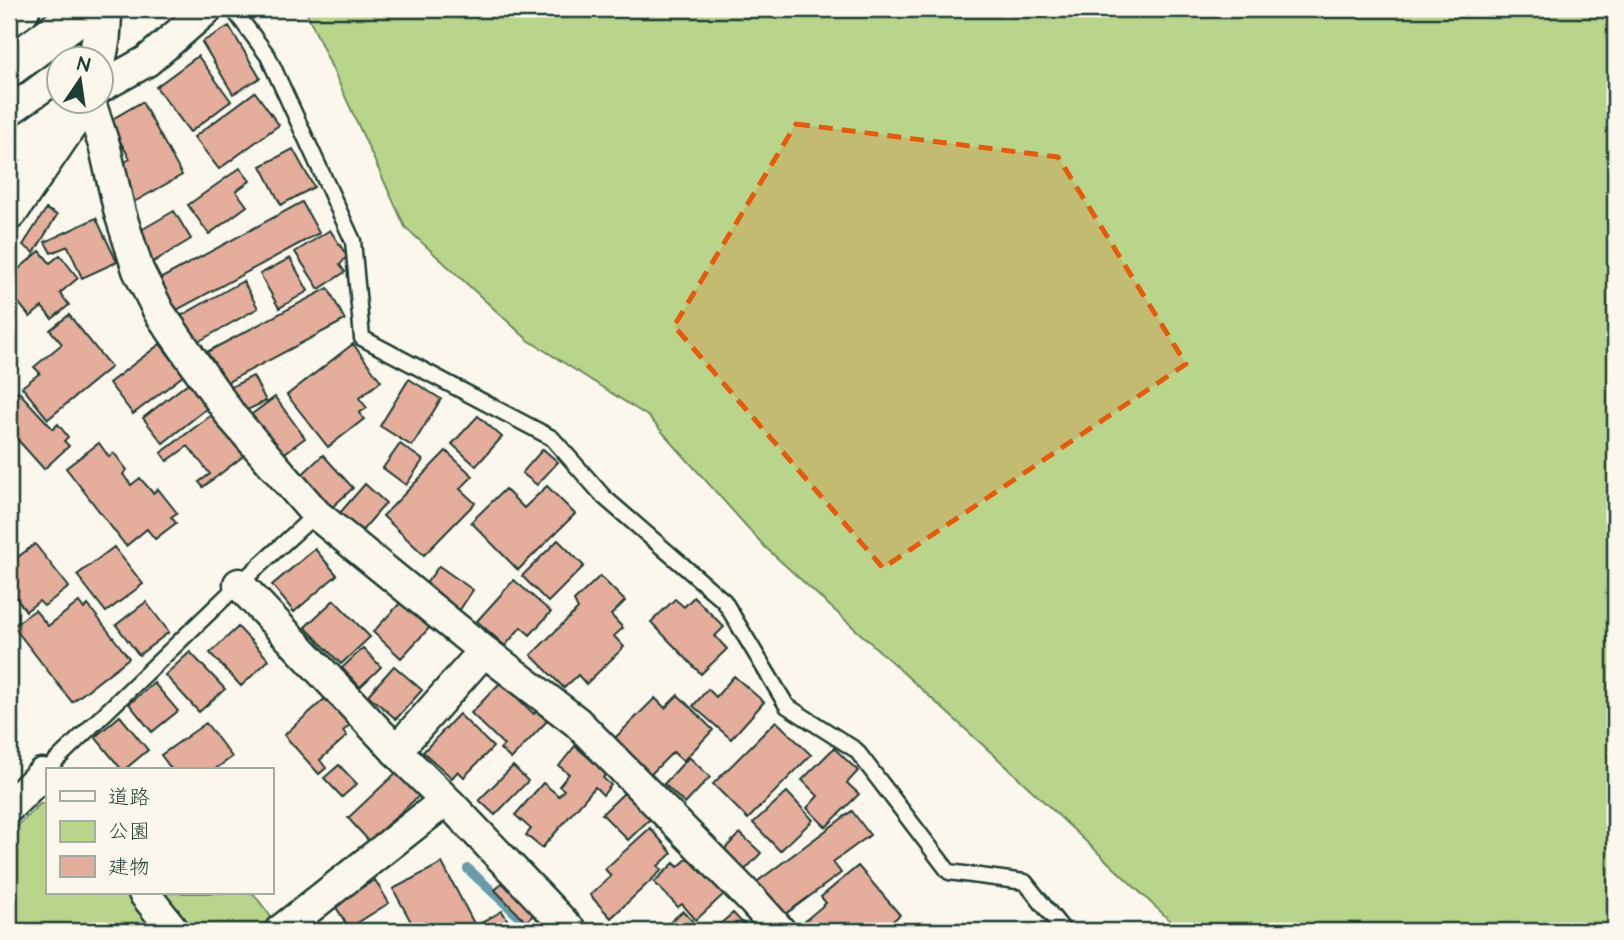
<svg xmlns="http://www.w3.org/2000/svg" width="1624" height="940" viewBox="0 0 1624 940" font-family="'Architects Daughter','Klee One',sans-serif">
<style>
.green{fill:#b9d58c;stroke:#6c8960;stroke-width:2}
.lines{fill:none;stroke-linecap:round;stroke-linejoin:round}
.stream{stroke:#679caa;stroke-width:10}
.building{fill:#e5ae9c;stroke:#1f3d34;stroke-width:2}
.service-casing{stroke:#1f3d34;stroke-width:19}
.minor-casing{stroke:#1f3d34;stroke-width:35}
.tertiary-casing{stroke:#1f3d34;stroke-width:42}
.secondary-casing{stroke:#1f3d34;stroke-width:44}
.service{stroke:#fbf7ec;stroke-width:14}
.minor{stroke:#fbf7ec;stroke-width:30}
.tertiary{stroke:#fbf7ec;stroke-width:37}
.secondary{stroke:#fbf7ec;stroke-width:38}
.marked{fill:#e8590c;fill-opacity:0.2;stroke:#e8590c;stroke-width:5;stroke-dasharray:14 9;stroke-linejoin:round}
</style>
<rect width="100%" height="100%" fill="#fbf7ec"/>
<filter id="ink" filterUnits="userSpaceOnUse"><feTurbulence type="fractalNoise" baseFrequency=".0143" numOctaves="2"/><feDisplacementMap in="SourceGraphic" scale="14" xChannelSelector="R" yChannelSelector="G"/><feConvolveMatrix kernelMatrix="1 2 1 2 8 2 1 2 1" color-interpolation-filters="sRGB"/></filter>
<g filter="url(#ink)">
<path class="green" d="M305,9H1615V931H1181L1006,766L765,547L649,417L528,340L405,227Z
M41,803L47,804V893H132L160,931H9V834Z
M156,893H253L274,921L261,931H185Z"/>
<g class="lines">
<path class="stream" d="M468,869L535,931"/>
</g>
<path class="building" d="M229,26L260,78L233,94L202,42Z
M198,56L231,101L190,132L156,87Z
M255,92L279,125L219,169L194,137Z
M142,102L182,175L134,202L115,168L130,159L109,121Z
M293,149L314,187L281,205L261,166Z
M240,168L250,181L236,191L247,206L209,234L188,205Z
M302,202L319,233L175,311L158,280Z
M46,209L57,215L34,253L23,245Z
M174,211L191,239L153,262L136,233Z
M96,218L117,262L82,278L68,246L51,253L45,242Z
M330,230L347,256L340,265L345,272L319,289L295,252Z
M40,251L50,263L60,255L78,278L60,293L69,305L52,319L42,307L30,317L9,291V277Z
M290,258L308,291L279,308L260,274Z
M243,281L258,308L194,344L179,317Z
M328,288L345,320L222,385L205,353Z
M69,315L111,367L48,419L22,387L40,373L34,367L62,344L50,330Z
M160,344L184,375L133,414L109,383Z
M353,344L381,381L359,398L367,408L359,413L364,419L328,447L287,395Z
M253,376L266,401L241,413L229,388Z
M409,379L441,399L412,446L380,426Z
M192,380L211,405L163,443L143,418Z
M18,391L53,429L58,424L68,437L64,441L69,446L44,469L9,430V399Z
M275,397L305,438L278,458L248,417Z
M214,413L246,454L203,487L199,482L210,474L188,446L167,461L161,453Z
M478,416L502,437L476,466L452,444Z
M99,443L109,457L114,453L127,470L123,474L131,485L140,478L153,493L158,489L177,513L171,517L176,523L155,539L147,529L126,546L66,468Z
M400,444L423,460L406,485L383,468Z
M543,449L558,462L537,485L522,473Z
M446,451L473,476L460,489L475,503L424,555L383,516Z
M323,455L353,488L327,512L297,479Z
M365,484L386,503L360,533L339,514Z
M547,486L575,514L518,570L471,522L505,489L524,508Z
M558,540L584,566L548,602L522,576Z
M35,544L69,587L44,606L39,601L26,611L9,588V564Z
M114,547L143,584L106,612L77,575Z
M315,549L337,575L294,612L272,585Z
M439,566L473,590L457,614L422,589Z
M600,576L625,601L611,615L623,628L614,636L624,647L586,684L578,675L564,688L531,655L578,609L574,601Z
M514,580L551,612L530,635L521,627L505,646L477,621Z
M694,597L724,627L715,636L727,649L701,674L651,622L675,599L684,607Z
M334,600L370,637L341,664L305,627Z
M403,600L431,626L401,658L373,632Z
M79,602L84,609L88,605L129,658L72,702L13,626L35,610L48,626Z
M146,602L169,632L139,655L116,625Z
M238,627L269,660L241,686L210,653Z
M363,648L381,667L360,687L342,668Z
M190,652L225,689L199,712L165,675Z
M394,666L422,690L396,719L368,695Z
M734,676L764,702L731,739L693,706L708,689L716,697Z
M501,682L534,714L537,711L547,721L511,759L500,749L504,745L471,713Z
M154,683L178,711L152,732L129,704Z
M678,695L713,730L683,761L673,752L650,775L613,740L655,698L665,708Z
M328,696L352,723L343,731L347,736L320,760L326,768L319,774L284,735Z
M459,714L493,747L464,777L458,771L452,778L423,752Z
M120,716L148,750L124,770H122L95,737Z
M776,721L811,755L748,819L713,784Z
M206,723L232,757L214,770H172L161,755Z
M575,746L607,773L603,778L611,785L603,795L595,787L542,848L526,835L531,829L515,815L543,783L559,796L564,790L559,786L569,774L559,766Z
M834,748L858,771L847,783L859,794L826,827L807,808L818,796L802,780Z
M689,757L710,777L685,804L664,784Z
M339,765L357,784L342,797L324,778Z
M513,766L528,781L495,815L479,800Z
M398,771L420,795L369,841L348,818Z
M625,792L651,818L628,840L602,814Z
M787,792L813,820L780,851L753,823Z
M852,811L870,835L833,862L841,873L780,918L754,884Z
M650,828L672,853L658,866L662,870L611,918L590,895L611,876L605,869Z
M740,833L761,853L740,875L719,855Z
M689,857L724,894L696,920L682,904L678,907L654,882L674,863L678,867Z
M442,863L478,931H416L393,889Z
M858,866L900,915L881,931H859L852,923L843,931H793L826,903L821,897Z
M509,877L539,909L526,922L495,890Z
M375,880L389,903L349,928L334,904Z
M502,911L514,931H486L481,923Z
M683,911L697,926L691,931H660Z
M733,913L750,931H714L713,930Z"/>
<g class="lines">
<defs>
<path id="service" d="M233,9L268,56L353,241L362,338L552,438L604,497L724,601L787,706L856,750L949,872L1025,882L1064,931
M42,774L239,584L316,514"/>
<path id="minor" d="M102,86L147,61L207,9
M90,102L105,148L120,213L138,270L159,312L232,417L316,514L484,651L577,722L754,902L780,931
M9,150L77,102
M239,584L403,758L452,806L571,931
M396,751L484,651
M9,807L42,774L47,780
M144,893L174,931
M280,931L446,800"/>
<path id="tertiary" d="M97,60L101,39L103,9
M9,211L83,102"/>
<path id="secondary" d="M9,17L20,9
M9,67L87,9"/>
</defs>
<use href="#service" class="service-casing"/>
<use href="#minor" class="minor-casing"/>
<use href="#tertiary" class="tertiary-casing"/>
<use href="#secondary" class="secondary-casing"/>
<use href="#service" class="service"/>
<use href="#minor" class="minor"/>
<use href="#tertiary" class="tertiary"/>
<use href="#secondary" class="secondary"/>
</g>
</g>
<path class="marked" d="M796,124L1058,157L1186,364L883,568L674,326Z"/>
<rect width="1624" height="940" fill="none" stroke="#fbf7ec" stroke-width="35"/>
<rect x="18" y="18" width="1589" height="905" fill="none" stroke="#1f3d34" stroke-width="2.5" filter="url(#ink)"/>
<rect x="46" y="768" width="228" height="126" fill="#fbf7ec" stroke="#a3ada2" stroke-width="2"/>
<rect x="60" y="791" width="35" height="10" fill="#fbf7ec" stroke="#a3ada2" stroke-width="2"/>
<text x="108" y="804" font-size="21" fill="#1f3d34">道路</text>
<rect x="60" y="821" width="35" height="21" fill="#b9d58c" stroke="#a3ada2" stroke-width="2"/>
<text x="108" y="838" font-size="21" fill="#1f3d34">公園</text>
<rect x="60" y="856" width="35" height="21" fill="#e5ae9c" stroke="#a3ada2" stroke-width="2"/>
<text x="108" y="874" font-size="21" fill="#1f3d34">建物</text>
<g transform="translate(80 80) rotate(13)"><circle r="33" fill="#fbf7ec" stroke="#a3ada2" stroke-width="2"/>
<path d="M0-5L12 26L0 18L-12 26Z" fill="#1f3d34"/>
<text y="-10" font-size="19" font-weight="bold" text-anchor="middle" fill="#1f3d34">N</text>
</g>
</svg>
